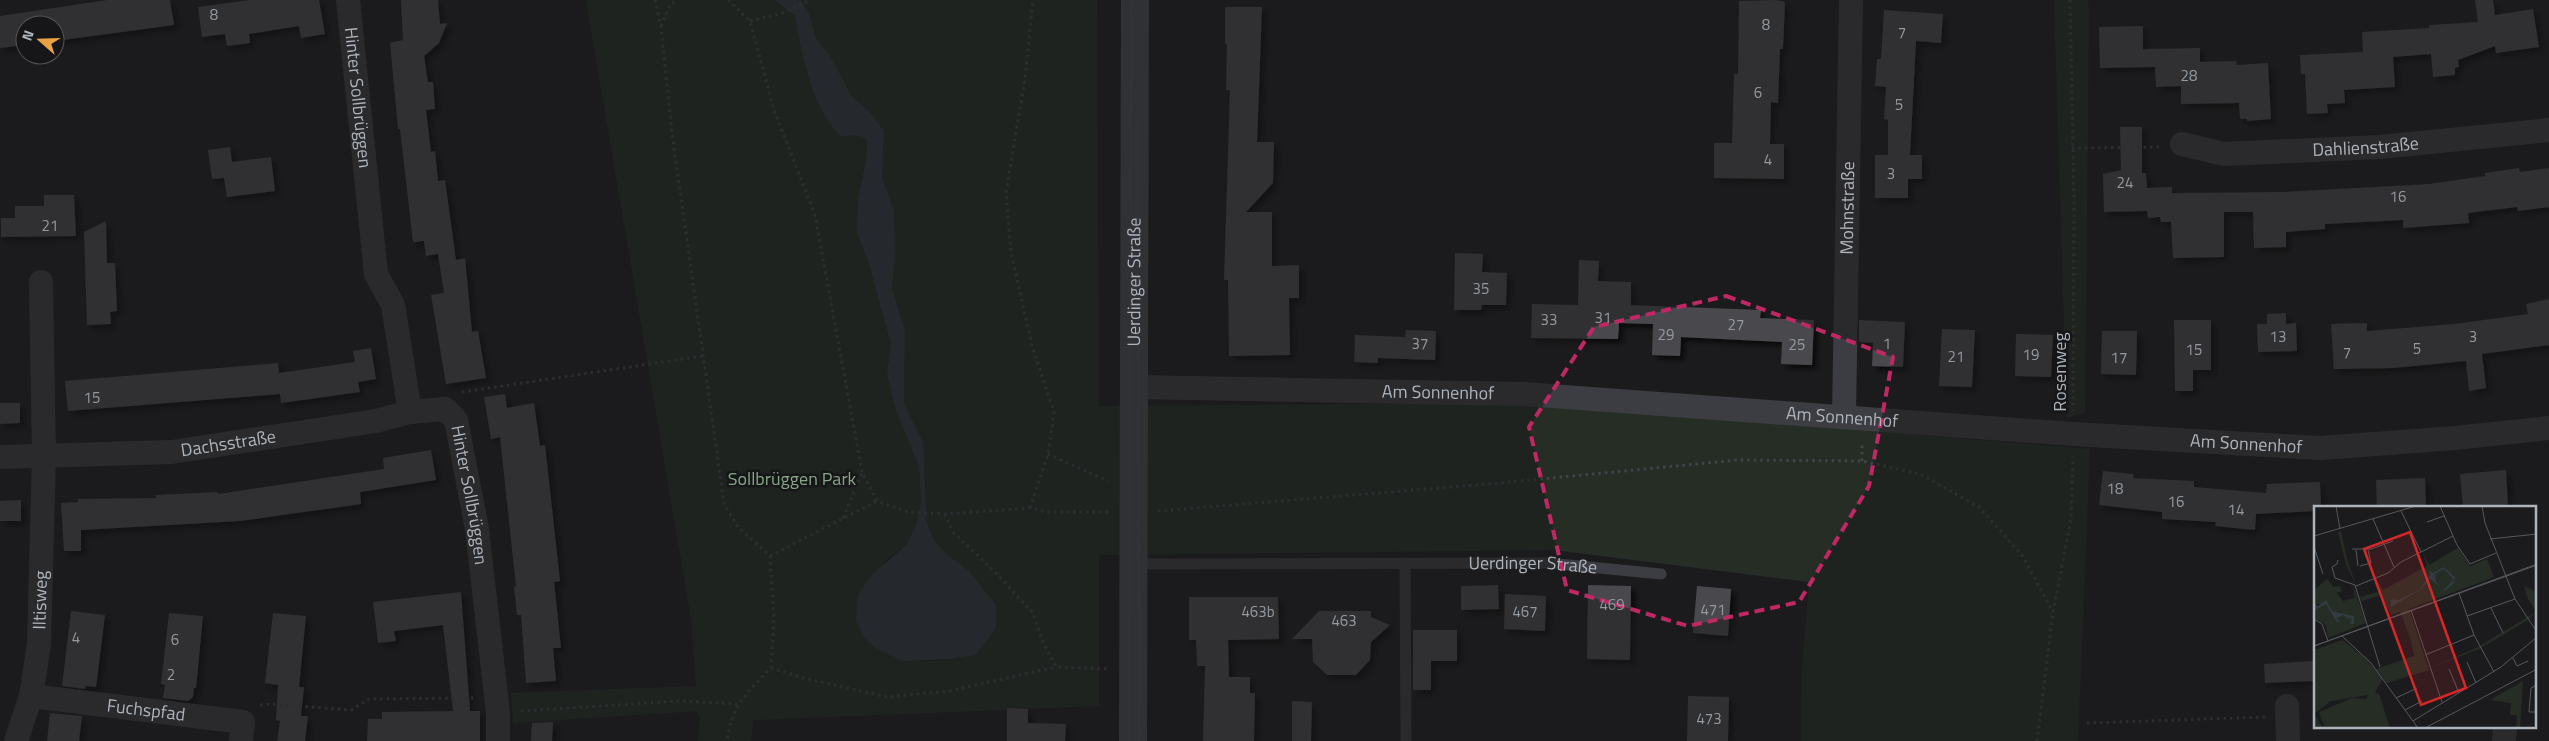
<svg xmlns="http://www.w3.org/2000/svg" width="2549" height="741" viewBox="0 0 2549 741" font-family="'Titillium Web',sans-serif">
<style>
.green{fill:#252d25}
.water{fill:#313b41}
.building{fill:#48494d;filter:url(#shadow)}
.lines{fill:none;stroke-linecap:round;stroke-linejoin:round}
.path{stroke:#424449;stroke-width:3;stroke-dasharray:2.5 4;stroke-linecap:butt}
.service{stroke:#3c3d42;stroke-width:11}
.minor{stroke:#3c3d42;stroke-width:24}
.secondary{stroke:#4a4d52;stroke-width:28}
.tram{stroke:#515459;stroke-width:1}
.marked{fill:none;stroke:#c02865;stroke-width:4;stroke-dasharray:10 6;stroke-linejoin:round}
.labels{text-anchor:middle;stroke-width:5;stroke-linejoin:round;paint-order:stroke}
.number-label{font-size:15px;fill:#9499a0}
.street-label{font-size:18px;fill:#aeb4bc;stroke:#161618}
.park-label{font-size:18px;fill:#87a586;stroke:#161618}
.inset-road{fill:none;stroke:#56585d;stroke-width:1}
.view{fill:#d62828;fill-opacity:0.15;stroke:#d62828;stroke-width:2.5}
.inset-edge{fill:none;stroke:#aeb4bc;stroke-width:2.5}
</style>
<defs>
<filter id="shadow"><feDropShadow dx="4.5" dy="4.5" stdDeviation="2.5" flood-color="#0009"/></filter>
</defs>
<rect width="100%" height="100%" fill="#1b1b1d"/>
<path class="green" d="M586,0H775L795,16C802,57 811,105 841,137L854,135L866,138L867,155L858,199L857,233L868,261L891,344L887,373L919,466L921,502L916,526L906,545L886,560L865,639C898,668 934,662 975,655L968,570L945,553L931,537L927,522L923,442L904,403L905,331L892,288L895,256L894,210L882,178L884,131L870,112L851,96L830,55L816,39L810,16L801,0H1097L1099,406L1523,403L2090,449L2078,741H1801L1802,667L1809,582L1553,550L1099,555V706L753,720L751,741H698L700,719L697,711L513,723L511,693L696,686L691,619Z
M2054,0H2088L2089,11L2085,412L2067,418Z"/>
<path class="water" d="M775,0H801L810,16L816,39L830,55L851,96L870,112L884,131L882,178L894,210L895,256L892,288L905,331L904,403L923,442L927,522L932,537L945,553L968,570L996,605V628L975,655L949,659L903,661L876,648L865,639L856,620L858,595L871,576L906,545L916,526L921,502L919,466L895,407L887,373L891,344L868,261L857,233L858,199L867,155L866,138L854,135L841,137C811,105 802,57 795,16Z"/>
<path class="building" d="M107,0H170L174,25L55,41V25H25V45L0,48V16Z
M250,0H319L325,34L301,38L299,26L249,34L250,43L227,46L225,34L202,37L198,7Z
M401,0H438L440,24L447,23L439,43L424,56L428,82H433L435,109L426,110L431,152L435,151L438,181L445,180L456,260L465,258L472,332L478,331L486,378L446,384L431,295L444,293L438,254L426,256L424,241L413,242L400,129H398L390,43L403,40Z
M1776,0L1785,2L1783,49H1780L1778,103L1771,102L1770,144H1784V179L1714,178V143H1732L1734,74H1738L1739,1Z
M2475,0H2493L2495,15L2533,9L2539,47L2496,53L2495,46L2458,60L2459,67L2455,68V75L2433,77L2431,54L2393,57L2395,87L2344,90L2345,103L2327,104L2328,113L2307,114L2305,74H2301L2300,55L2363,52L2362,32L2429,28V25L2478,22Z
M1225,7H1262L1257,142H1274L1273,183L1246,212H1272V266L1299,265V298H1289L1290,355L1229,356L1228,280H1224L1230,90H1226L1227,44H1225Z
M1884,10L1943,14L1941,43L1916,41L1910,155H1922V179H1908V198H1875V155H1888V120L1884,119L1886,87L1875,86L1877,59H1881Z
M2143,26V49L2200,48V62L2236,61L2237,65L2268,63L2271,119L2247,121V119H2240L2239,103L2181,104V86L2156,87L2155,67L2100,68L2099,27Z
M2120,127H2142V173H2146L2147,188L2172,187V193L2283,192L2429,184L2485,176V173L2519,168L2520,172L2549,168V207L2518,211L2517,207L2468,213L2469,223L2403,228V220L2325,224V229L2286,232V247L2254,248L2253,212H2224V257L2173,258L2171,222H2161L2160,217L2148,218L2147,211L2104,212L2103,174L2121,170Z
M230,147L232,162L271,157L275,191L227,197L224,178L212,179L208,150Z
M44,195H74L76,236L1,237V218H15V206H44Z
M106,221L107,263H115L117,311L110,312L111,324L87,325L84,232Z
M1455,253L1483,254L1482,272L1507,273L1506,305H1482L1481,310H1454Z
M1579,260L1599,261L1598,281L1631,282V305L1761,310L1760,318L1814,320L1812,365L1781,364L1782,342L1681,337L1680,356L1652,355L1653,324L1619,323L1618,339L1531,338L1532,304L1578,305Z
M2549,299V345L2482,354L2486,388L2469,391L2466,361L2393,368L2334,369L2331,324L2367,323V331L2454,324L2528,314L2526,304Z
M2286,313V324L2296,323L2297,351L2258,352L2257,324H2267V314Z
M1859,320L1905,322L1903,367L1872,366L1873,343L1859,342Z
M2174,320H2211V370H2193V391H2175Z
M1942,329L1975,330L1972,387L1939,386Z
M1406,330L1436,331L1435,360L1378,358V363L1354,362L1355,335L1405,337Z
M2102,331H2137L2136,375L2101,374Z
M2016,334L2053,335L2051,377L2015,376Z
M371,348L376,379L358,382L360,392L281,403L280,394L68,411L65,381L278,363L279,373L355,362L353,351Z
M505,394L507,408L534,403L540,446L545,445L560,581L554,582L561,648H553L556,681L526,683L521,615H517L514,587L516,586L500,437L491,439L484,397Z
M0,403H20V423L0,424Z
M431,450L436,480L360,492L361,504L240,521L81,530V551H64L61,503L78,502V499L156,498V495L218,492V494L384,469L383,458Z
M2506,470L2508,507H2463L2460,474Z
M2103,471L2134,474L2133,478L2194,481V487L2266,493L2267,484L2320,482L2321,507H2315V511L2256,514L2255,530L2215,526L2216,522L2162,519V512L2099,505Z
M2425,478L2426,507H2377L2376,480Z
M21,500V521H0V501Z
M1498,585L1499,609L1461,610V586Z
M1588,585L1631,586L1630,660L1587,659Z
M1697,586L1731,589L1728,636L1693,633Z
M461,592L470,711H480V741H367L368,719H382V712L453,711L443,625L394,631L396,641L378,643L373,602Z
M1505,594L1546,596L1545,631L1504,629Z
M1189,597H1278L1279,639L1228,640L1229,677H1250V693H1255L1254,741H1203L1205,666H1197L1196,640H1189Z
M71,611L105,615L96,687L86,686L85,689L62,686Z
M1319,611H1371V617L1390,625L1371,642L1370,660L1356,675H1327L1313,662L1312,639H1292Z
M169,613L203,616L196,688H194L193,697L188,701L163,698L165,685L161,684Z
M273,613L306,616L299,687H304L301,716H308L305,741H277L280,721L276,720L278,685L265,683Z
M1413,630H1457V661H1431V690H1413Z
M2313,661L2314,681L2265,683L2264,664Z
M1688,696L1729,697L1728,741H1687Z
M1292,701L1312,702L1311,741H1292Z
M1007,708L1028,709V723L1066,724L1065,741H1007Z
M50,713L82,716L79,741H47Z
M553,722L552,741H531L532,723Z"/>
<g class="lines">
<path class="path" d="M655,0L661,27L672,133L724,504L739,528L770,556L774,618L771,668C747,693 732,704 727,741
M728,0L750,21L774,110L815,215L862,472L877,501L908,512L945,514L1030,508L1048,512H1109
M2070,0L2074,202L2073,411
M750,21L782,13L811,0
M661,26L670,5L677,0
M2072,148L2161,147
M462,392L703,356
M1048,454L1108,481
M1862,461V442
M1030,508L1048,454L1054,412L1032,346L1011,252L1006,192L1025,79L1033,0
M1158,511L1500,483L1738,460L1862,461L1920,474L1979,507L2022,555L2053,612
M945,514L953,532L995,572L1033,613L1042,640L1056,667L1110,669
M843,518L862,473
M770,556L877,501
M771,668L800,677L887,697L949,691L1056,667
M260,705L273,704L351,710L369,699L473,698
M521,711L680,701L737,704
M2087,723L2266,717
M2037,741L2053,612L2071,520L2073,457"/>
<g class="service">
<path d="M1405,563L1406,741"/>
<path id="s1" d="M1133,564L1548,563L1661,574"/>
</g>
<g class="minor">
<path id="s2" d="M348,0L376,274L393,305L410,412L445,409L456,420L477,529L498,713V741"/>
<path id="s3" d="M2182,144L2224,154L2380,147L2549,130"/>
<path id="s4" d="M1134,387L1523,394L2073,434L2320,448L2455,438L2549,428"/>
<path id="s5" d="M1844,416L1851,0"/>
<path id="s6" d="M0,457L172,452L376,421L410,412"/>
<path id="s7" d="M31,696L243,722L241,741"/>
<path d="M2287,706L2288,741"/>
<path id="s8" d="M16,741L31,696L39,644L44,456L41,282"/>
<path d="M2504,741L2505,727"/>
</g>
<path class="secondary" id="s9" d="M1133,741L1135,0"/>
<path class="tram" d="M1138,120L1139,741
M1129,741L1131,0"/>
</g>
<path d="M0 0H2549V741H0ZM1726,296L1893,357L1869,486L1799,602L1688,626L1567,590L1529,427L1594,327Z" fill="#1b1b1d" fill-opacity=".55" fill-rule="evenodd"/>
<path class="marked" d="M1726,296L1893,357L1869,486L1799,602L1688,626L1567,590L1529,427L1594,327Z"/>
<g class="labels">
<g class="number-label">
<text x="214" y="20">8</text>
<text x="1766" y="30">8</text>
<text x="1902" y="38">7</text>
<text x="2189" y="81">28</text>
<text x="1758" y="98">6</text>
<text x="1899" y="110">5</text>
<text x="1768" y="165">4</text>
<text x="1891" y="179">3</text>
<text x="2125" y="188">24</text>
<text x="2398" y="202">16</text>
<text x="50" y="231">21</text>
<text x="1481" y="294">35</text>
<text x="1603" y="323">31</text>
<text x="1549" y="325">33</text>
<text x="1736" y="330">27</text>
<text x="1666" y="340">29</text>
<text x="2278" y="342">13</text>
<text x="2473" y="342">3</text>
<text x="1420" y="349">37</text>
<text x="1887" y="349">1</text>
<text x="1797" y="350">25</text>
<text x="2417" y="354">5</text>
<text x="2194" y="355">15</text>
<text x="2347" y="358">7</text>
<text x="2031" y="360">19</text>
<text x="1956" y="362">21</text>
<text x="2119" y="363">17</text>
<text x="92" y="403">15</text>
<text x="2115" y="494">18</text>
<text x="2176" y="507">16</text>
<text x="2236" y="515">14</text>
<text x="1612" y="610">469</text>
<text x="1713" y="615">471</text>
<text x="1258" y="617">463b</text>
<text x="1525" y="617">467</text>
<text x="1344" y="626">463</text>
<text x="76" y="643">4</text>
<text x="175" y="645">6</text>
<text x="171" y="680">2</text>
<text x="1709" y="724">473</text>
</g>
<g class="street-label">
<text dy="6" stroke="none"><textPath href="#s2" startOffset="98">Hinter Sollbrüggen</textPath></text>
<text dy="6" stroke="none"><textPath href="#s3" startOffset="185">Dahlienstraße</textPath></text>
<text dy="6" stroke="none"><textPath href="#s5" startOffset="208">Mohnstraße</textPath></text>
<text dy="6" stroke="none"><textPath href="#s9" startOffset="459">Uerdinger Straße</textPath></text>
<text transform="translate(2060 372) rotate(-90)" y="6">Rosenweg</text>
<text dy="6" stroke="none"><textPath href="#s4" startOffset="304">Am Sonnenhof</textPath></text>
<text dy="6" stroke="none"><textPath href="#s4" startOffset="709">Am Sonnenhof</textPath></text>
<text dy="6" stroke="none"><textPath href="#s6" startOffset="229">Dachsstraße</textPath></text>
<text dy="6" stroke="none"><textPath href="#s4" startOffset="1114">Am Sonnenhof</textPath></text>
<text dy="6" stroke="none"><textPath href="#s2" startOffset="546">Hinter Sollbrüggen</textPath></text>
<text dy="6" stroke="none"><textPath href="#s1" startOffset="400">Uerdinger Straße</textPath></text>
<text dy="6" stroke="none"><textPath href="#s8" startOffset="144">Iltisweg</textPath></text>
<text dy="6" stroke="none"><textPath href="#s7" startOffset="116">Fuchspfad</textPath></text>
</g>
<g class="park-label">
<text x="792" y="485">Sollbrüggen Park</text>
</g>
</g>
<g transform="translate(2314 506)">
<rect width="222" height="222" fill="#1b1b1d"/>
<path d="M27,25L33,53L42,79L32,58L24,26ZM144,42L156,60L173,53L180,71L95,103L115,164L73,177L62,163L100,150L97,134L86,106L77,109L68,89L47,95L46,91L67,85L63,74L69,84L113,60L109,47L115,59ZM13,73L19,81L26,80L28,85L23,87L29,95L41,92L39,79L52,117L14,132L12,119L0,112V105L7,98L0,99V84ZM210,80L222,85V105L214,93ZM222,106L214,114L165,143L116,162L164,141ZM28,134L50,151L69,173L61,186L65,188L76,222H11L5,206L38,192L52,193L54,189L17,195L0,208L9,222H0V144ZM209,175L206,222H202L203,209H196L197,197L176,194Z" fill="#252d25"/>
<path d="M130,61L141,71L140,77L131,85L116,73L107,83L77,101V93L85,94L106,83L116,69L115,64L119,67ZM130,63L140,74L129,84L122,76L121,68ZM12,94L18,105L40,110V118H36L38,112L34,113L29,109L23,112L26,117L22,115L12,98L0,105V98L4,100Z" fill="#313b41" fill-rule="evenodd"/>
<path class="inset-road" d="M22,0L26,23M126,0L143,39L156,58L182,47M168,0L171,17L201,93L223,126M87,5L107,46M59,13L80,61M113,16L130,10M0,30L102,0M176,33L223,28M0,41L9,68M38,43H57L79,35M42,44L44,60M24,54L23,58L18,61L21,72L41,79L66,161M46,60L57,57L54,44M42,80L74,67L87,56L139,30M145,87L160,129L180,166M177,102L189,127M97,104L128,196M153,110L201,93M0,113L8,118L14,135M28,130L57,157L104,222M0,140L223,58M0,140L223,59M111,149L160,129M199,152L203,160L214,155M153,156L162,177M135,163L145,187M223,179L217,182L215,206H223M82,192L103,182M91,204L108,195M99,215L187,161L223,131M111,222L223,163"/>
<path class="view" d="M96,26L152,182L107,199L50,43Z"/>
<rect width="222" height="222" class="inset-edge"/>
</g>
<g transform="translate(40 40) rotate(290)"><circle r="24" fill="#161618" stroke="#53555a"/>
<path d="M0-4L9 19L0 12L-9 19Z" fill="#e9a346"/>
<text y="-8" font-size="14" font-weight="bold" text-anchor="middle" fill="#aeb4bc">N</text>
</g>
</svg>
